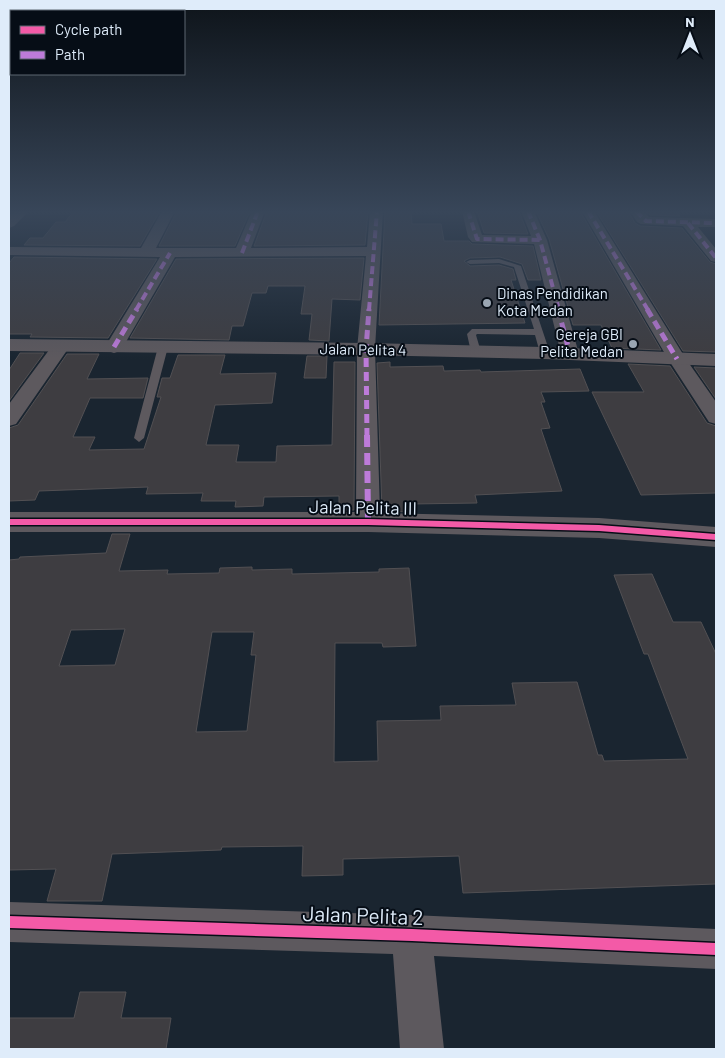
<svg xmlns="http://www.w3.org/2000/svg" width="725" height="1058" viewBox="0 0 725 1058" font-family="Barlow,sans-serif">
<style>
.building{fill:#3e3d41;stroke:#525053;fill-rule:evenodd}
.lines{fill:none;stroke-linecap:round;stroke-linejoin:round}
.service{fill:#5d595e;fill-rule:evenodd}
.minor{fill:#5d595e;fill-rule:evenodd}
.tertiary{fill:#5d595e;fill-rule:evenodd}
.quiet-far2{stroke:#bd7bd9;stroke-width:4;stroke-dasharray:8 4;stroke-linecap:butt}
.quiet-far1{stroke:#bd7bd9;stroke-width:5;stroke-dasharray:9 5;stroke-linecap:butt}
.quiet{stroke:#bd7bd9;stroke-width:6;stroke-dasharray:12 6;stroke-linecap:butt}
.cycleway-casing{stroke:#060d16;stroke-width:3}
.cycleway{fill:#f35aa7;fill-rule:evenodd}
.poi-dot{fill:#9aa6b3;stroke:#060d16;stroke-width:2}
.labels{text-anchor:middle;stroke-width:4;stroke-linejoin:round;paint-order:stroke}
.far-poi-label{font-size:15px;fill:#dfecfa;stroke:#060d16;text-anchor:start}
.far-street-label{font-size:15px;fill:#dfecfa;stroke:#060d16}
.street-label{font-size:18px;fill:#dfecfa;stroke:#060d16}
.near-street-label{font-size:21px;fill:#dfecfa;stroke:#060d16}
</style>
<rect width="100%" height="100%" fill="#1a2530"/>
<path class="building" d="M74,211H160L140,246L24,245L30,238H43L56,222H65Z
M177,211H250L235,246H159Z
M267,211H368L365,245L254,246Z
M385,211H411L412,224H441L444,241H469L472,244L533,246L541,280H528L522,264L500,257L470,258L464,261L470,266L499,265L513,269L516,280H511L525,323L379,325Z
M477,211H519L528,234L484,233Z
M536,211H580L661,350L612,348L601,325H573L549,239Z
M596,211H628L635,223L640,226L682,228L710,262L716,264V352L683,351Z
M645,211H675L680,216L650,215Z
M14,257L157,259L108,338L30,337L32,334H9V263Z
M364,258L360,300L332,299L329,341L309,340L312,314H301L305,286H268L266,293H252L243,326H232L229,340L130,338L176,259Z
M20,353H44L9,401V370Z
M67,354H99L87,379L148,378L143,398H90L73,437H95L89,450L144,449L161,397H157L162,378H170L178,355H225L220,374L276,373L272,403L215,405L206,445H239L236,462H276L277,446L332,445L334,362H355L354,510H339V496L264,497L263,506L235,507L236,501H201L203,493L146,494L148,487L39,491L35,500L9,501V428L18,425Z
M307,356H327L326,378H304Z
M390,362V367L443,366L444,371L480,370L481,372L580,369L589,391L541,392L545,402H541L550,428L541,429L562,491L475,495L477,503L411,504V512L382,511L377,363Z
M628,364L670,366L707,423L716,426V493L641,495L592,392H644Z
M694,367L716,368V399Z
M112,534H130L119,571L168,570L167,574L219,573L220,568L252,567V570L292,569V574L379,572V569L409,568L416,646L383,647L382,643H335L334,762L378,761L377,721L441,720L440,706L516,705L512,683L577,682L598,755H602L604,761L688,759L648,654H644L614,575L652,574L673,622H701L716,654V884L463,893L459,856L343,859V875L302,876L303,846L222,847L221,850L112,854L102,901H47L56,869L9,870V560L19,559L20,557L106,553ZM125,629L115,665L59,666L71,630ZM212,632H254L251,655H256L247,731L196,732Z
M80,992H126L121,1018H171L166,1049H9V1018H74Z"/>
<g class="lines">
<path class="service" d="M499,259L521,266L550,353L548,355H542L540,353L535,335L477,334L476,335L481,352L476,355L471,352L467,334L472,329H534L514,267L499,263L470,264L466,262L470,260Z
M163,344L168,347L144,438L139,442L134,438L158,347Z"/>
<path class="minor" d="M162,211H175L156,248H236L252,211H265L251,248L367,247L370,211H383L375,349L380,513L599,518L716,527V547L599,538L368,532H9V512H356L357,349L366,256L175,257L123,347L120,351L114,353L108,351L105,347L160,257L9,255V247L141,248Z
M462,211H474L482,235L531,236L521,211H534L547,240L579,354L577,358L570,360L563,358L561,354L534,244L472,242L468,237Z
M582,211H594L686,359L716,402V424L709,422L668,359Z
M630,211H643L649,217L716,219V227H698L716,249V262L711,261L683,226L641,224L637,222Z
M61,341L67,342L70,346L16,424L9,426V404L55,342Z
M9,902L412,915L716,929V969L434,956L444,1049H400L393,954L9,942Z"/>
<path class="tertiary" d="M14,211H29L14,226L9,228V215Z
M9,339L366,343L545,347L716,354V366L545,359L366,355L9,351Z"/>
<path class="quiet-far2" d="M468,211L477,239L540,240
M528,211L540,240L559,310
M588,211L648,310
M636,211L646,221L716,223
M688,223L716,258
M242,253L258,211
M136,310L170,253
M369,310L377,211"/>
<path class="quiet-far1" d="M558,309L570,354
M647,309L677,359
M114,347L137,309
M367,437L366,349L369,309"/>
<path class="quiet" d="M367,435L368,522"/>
<defs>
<path id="cycleway" d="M9,519H368L599,525L716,534V540L599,531L368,525H9Z
M9,916L412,929L716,943V955L412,941L9,928Z"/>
</defs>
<use href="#cycleway" class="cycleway-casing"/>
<use href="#cycleway" class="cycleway"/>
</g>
<linearGradient id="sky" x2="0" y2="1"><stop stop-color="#0e141a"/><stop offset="0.59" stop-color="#384659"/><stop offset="1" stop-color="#384659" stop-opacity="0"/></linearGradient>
<rect width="725" height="359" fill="url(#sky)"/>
<g class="poi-dot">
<circle cx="487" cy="303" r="5"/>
<circle cx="633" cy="344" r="5"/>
</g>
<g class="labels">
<g class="far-poi-label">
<text x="497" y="299">Dinas Pendidikan<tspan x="497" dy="17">Kota Medan</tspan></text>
<text x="623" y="340" text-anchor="end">Gereja GBI<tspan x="623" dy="17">Pelita Medan</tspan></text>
</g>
<g class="far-street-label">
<text transform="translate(363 350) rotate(1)" y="5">Jalan Pelita 4</text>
</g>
<g class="street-label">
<text transform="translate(363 508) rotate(1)" y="6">Jalan Pelita III</text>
</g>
<g class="near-street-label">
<text transform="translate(363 916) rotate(2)" y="7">Jalan Pelita 2</text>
</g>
</g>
<rect width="725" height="1058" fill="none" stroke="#dfecfa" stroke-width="20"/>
<rect x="10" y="10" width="175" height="65" fill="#060d16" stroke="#5d6671"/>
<rect x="20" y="26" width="25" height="8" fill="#f35aa7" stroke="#5d6671"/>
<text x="55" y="35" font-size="15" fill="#dfecfa">Cycle path</text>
<rect x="20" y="51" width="25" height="8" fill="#bd7bd9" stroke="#5d6671"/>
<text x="55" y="60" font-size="15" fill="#dfecfa">Path</text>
<g transform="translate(690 35)" stroke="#060d16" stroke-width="4" paint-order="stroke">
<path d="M0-4L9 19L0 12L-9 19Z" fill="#dfecfa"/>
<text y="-8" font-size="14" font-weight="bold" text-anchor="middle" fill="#dfecfa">N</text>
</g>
</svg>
